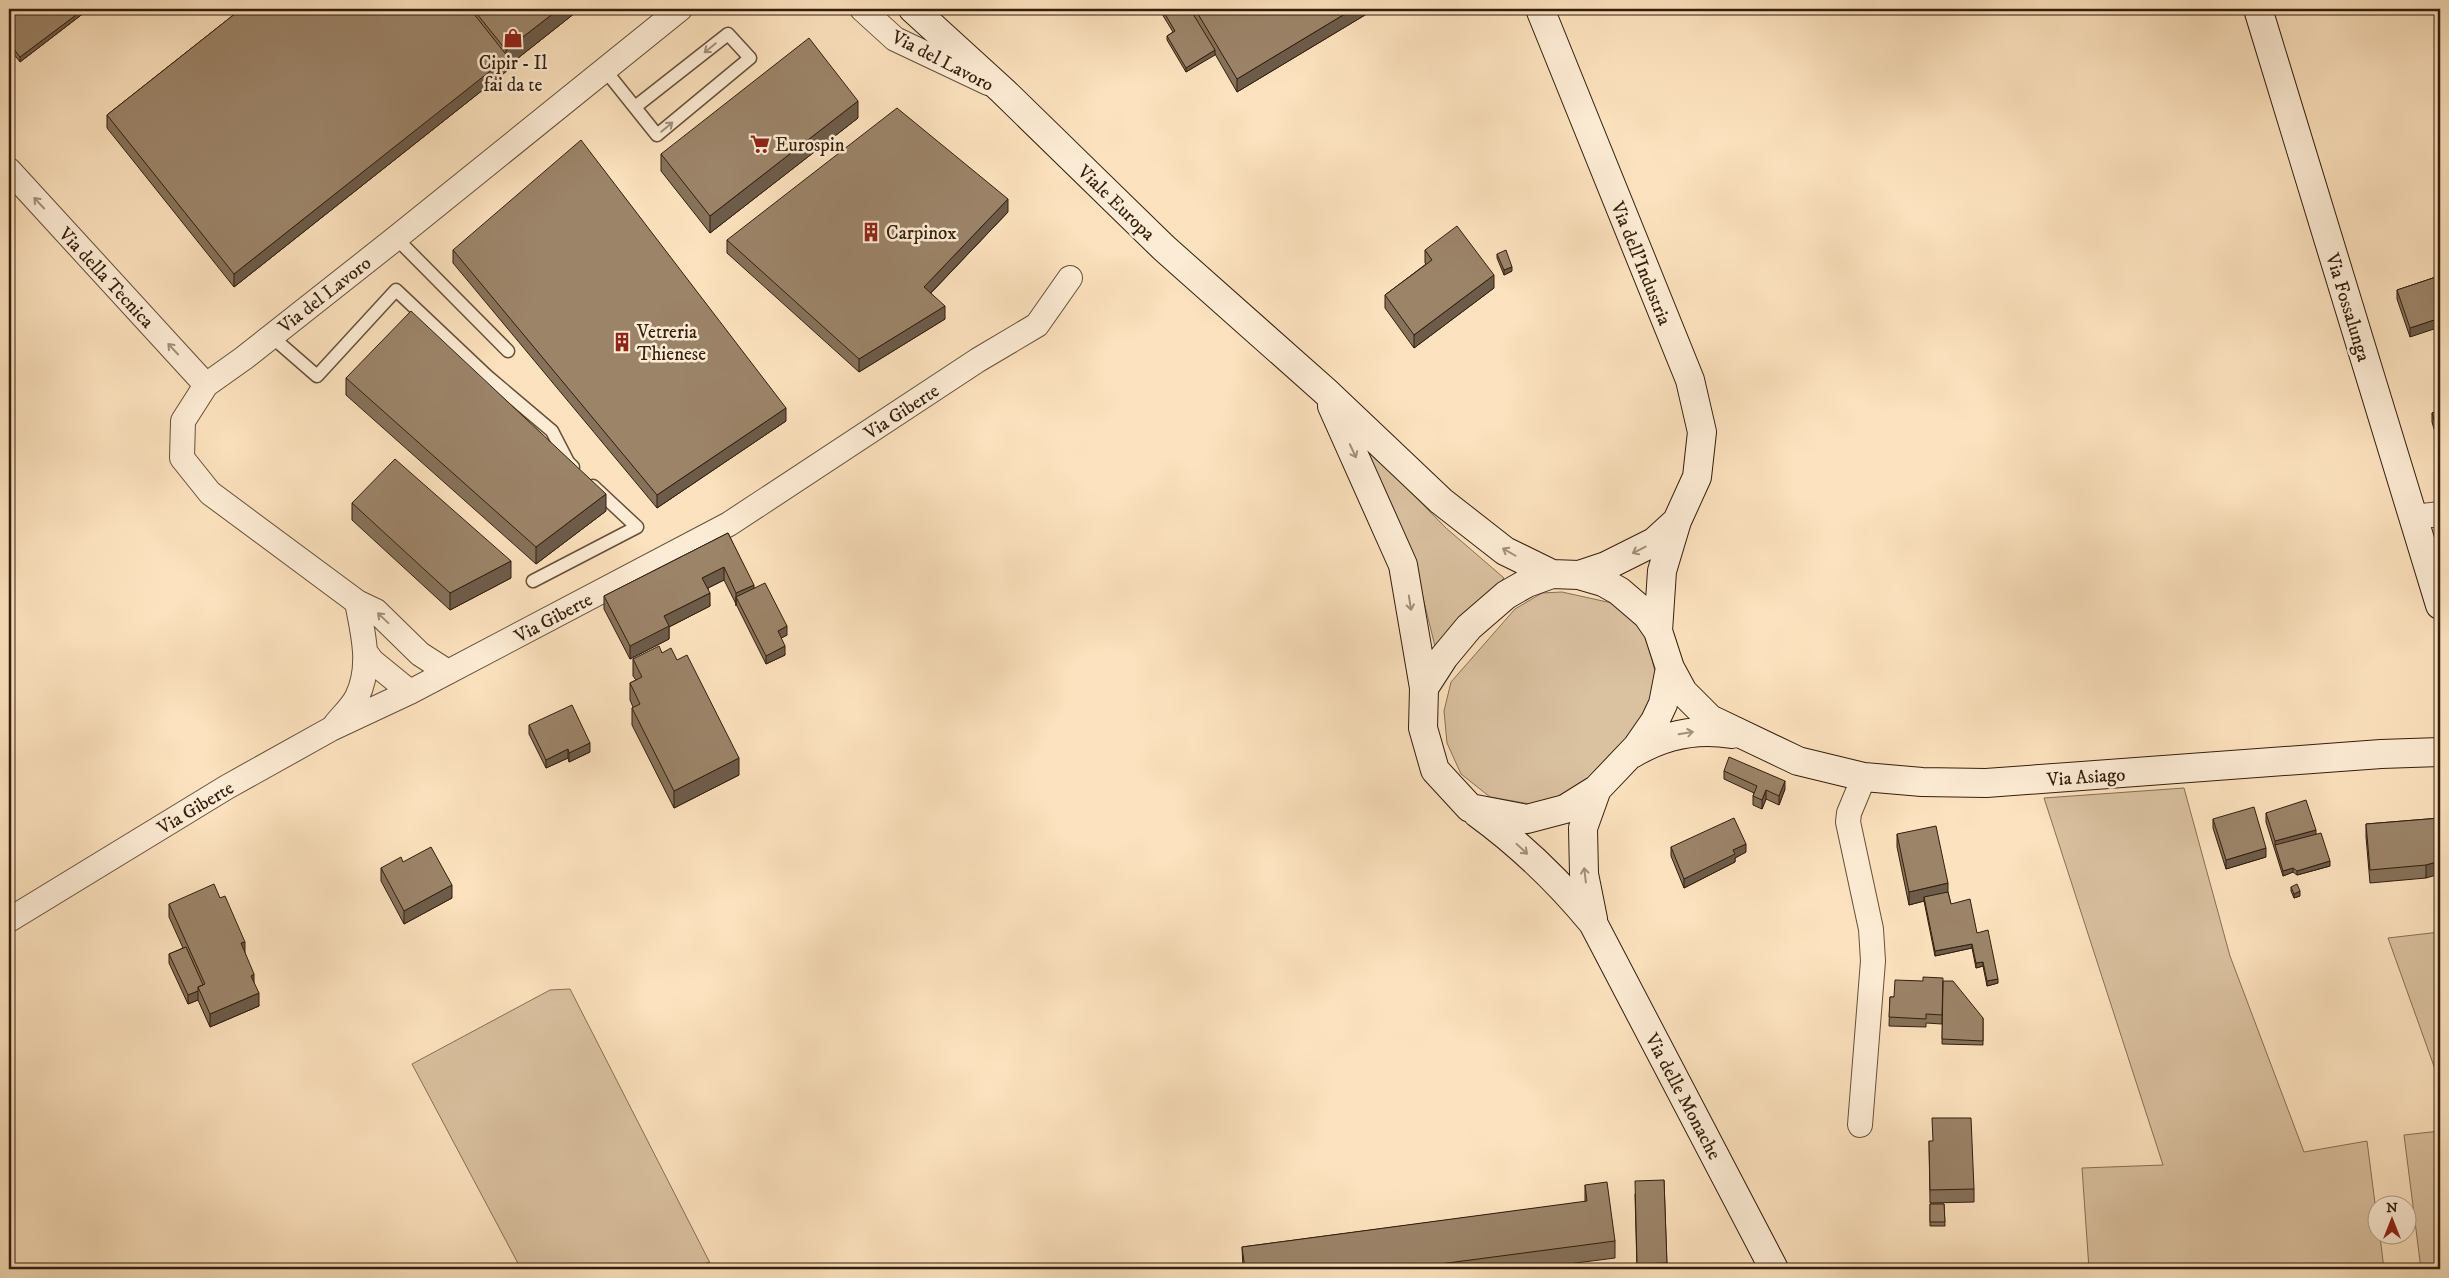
<svg xmlns="http://www.w3.org/2000/svg" width="2449" height="1278" viewBox="0 0 2449 1278" font-family="'IM FELL DW Pica',serif">
<style>
.green{fill:#dac1a0;stroke:#867056}
.lines{fill:none;stroke-linecap:round;stroke-linejoin:round}
.lane-casing{stroke:#654f38;stroke-width:15}
.street-casing{stroke:#654f38;stroke-width:26}
.secondary-casing{stroke:#331e0c;stroke-width:30}
.lane{stroke:#fdecd5;stroke-width:12}
.street{stroke:#fdecd5;stroke-width:24}
.secondary{stroke:#fdecd5;stroke-width:28}
.wall{fill:#86725a;stroke:#331e0c}
.shaded-wall{fill:#6d5c4a;stroke:#331e0c}
.building{fill:#9c8469;stroke:#331e0c}
.oneway{stroke:#a28f7b}
.labels{text-anchor:middle;stroke-width:5;stroke-linejoin:round;paint-order:stroke}
.street-label{font-size:19px;fill:#331e0c;stroke:#fdecd5}
.poi-label{font-size:19px;fill:#331e0c;stroke:#fdecd5;text-anchor:start}
</style>
<rect width="100%" height="100%" fill="#fce2be"/>
<filter id="stains"><feTurbulence type="fractalNoise" baseFrequency=".004" numOctaves="4"/><feColorMatrix values="0 0 0 0 .2 0 0 0 0 .09 0 0 0 0 .02 0 0 0 .5 -.17"/></filter>
<radialGradient id="worn" r=".72"><stop offset=".6" stop-color="#630" stop-opacity="0"/><stop offset="1" stop-color="#630" stop-opacity=".3"/></radialGradient>
<path class="green" d="M1341,421L1446,528L1504,578L1436,650L1413,558Z
M1562,592L1621,605L1645,633L1655,671L1650,708L1626,748L1564,800L1530,804L1490,797L1461,774L1447,743L1444,711L1451,682L1515,609L1542,593Z
M2184,788L2230,956L2304,1152L2367,1141L2376,1211V1236H2380L2384,1269H2089L2082,1168L2163,1165L2044,798Z
M2440,932V1083L2388,938Z
M570,989L709,1261L710,1262L683,1269H521L412,1064L550,990Z
M2440,1131V1269H2421L2404,1135Z"/>
<g class="lines">
<defs>
<path id="lane" d="M605,70L657,135L750,58L728,34L635,107
M396,238L508,351
M271,336L317,376L396,290L487,376L552,431L568,462L573,467
M533,581L637,527L593,486"/>
<path id="street" d="M862,9L895,39L988,83
M9,170L206,385
M2414,517L2440,514
M366,653L372,661L410,692
M448,672L420,654L376,611L357,602L210,493L182,458L183,421L206,385L244,358L396,238L680,9
M335,725C342,716 352,707 357,697C372,666 363,634 357,602
M9,920L227,787L331,729L410,692L729,524L978,360L1037,325L1070,278
M1860,1125L1873,961L1871,929L1848,822L1849,813L1864,777"/>
<path id="secondary" d="M913,9L1003,91L1164,248L1325,391L1441,501L1505,551L1552,574L1579,575L1603,582L1619,591L1647,615L1658,631L1670,668L1663,704L1655,721L1637,747L1597,789L1565,809L1527,819L1470,808L1435,770L1423,728L1424,688L1444,657L1469,627L1506,595L1527,583L1552,574
M1540,9L1690,380L1702,432L1697,477L1677,521L1662,571L1658,631
M2258,9L2440,605
M1332,406L1403,565L1424,688
M1579,575L1606,566L1654,542L1677,521
M1670,668L1683,692L1710,719L1798,761L1864,777L1922,782L1986,783L2381,754L2440,752
M1632,754C1663,735 1697,728 1732,734
M1477,813C1521,845 1559,882 1593,923L1774,1269
M1593,919L1584,874L1583,828L1597,789"/>
</defs>
<use href="#lane" class="lane-casing"/>
<use href="#street" class="street-casing"/>
<use href="#secondary" class="secondary-casing"/>
<use href="#lane" class="lane"/>
<use href="#street" class="street"/>
<use href="#secondary" class="secondary"/>
</g>
<path class="wall" d="M9,9H89L20,62L9,48Z
M241,9H580L508,66V70L234,287L107,128V115Z
M1159,9H1375L1237,92L1215,54L1186,72L1167,40V36L1173,32Z
M858,118L710,233L661,171V154Z
M1008,212L931,293L945,319L859,372L727,253V240Z
M453,250L786,421L657,508L453,263Z
M1425,250L1494,288L1414,348L1385,308V295L1426,264L1425,263Z
M1497,254L1512,271L1504,275L1497,258Z
M2439,276L2410,337L2397,299V290Z
M346,378L606,511L536,564L346,395Z
M2440,410V449L2432,422V413Z
M352,503L511,578L450,610L352,520Z
M728,533L754,588L787,635L781,638L785,655L766,664L724,580L708,588L710,606L669,627V639L630,659L604,609V596Z
M662,653L739,775L674,808L632,725V708L633,707L630,700V683L636,680L633,676V659Z
M529,725L590,752L569,762L568,758L546,768L529,734Z
M1724,771L1785,789L1779,805L1766,799L1762,809L1753,805V796L1754,793L1724,779Z
M2266,813L2316,834L2330,866L2297,875L2293,872L2283,876L2266,822Z
M2440,818L2426,878L2370,883L2366,837V824Z
M2213,819L2266,857L2226,869L2213,828Z
M1897,834L1948,892L1951,904L1977,933L1998,983L1987,986L1983,966L1976,968L1972,948L1935,956L1924,901L1909,905L1897,847Z
M1671,847L1746,852L1735,858V862L1684,888L1671,856Z
M403,862L452,898L404,924L381,881V868Z
M2291,887L2300,896L2294,898L2291,891Z
M169,904L245,953L254,983L259,1006L210,1027L198,1000L188,1004L169,963V954L183,948L169,917Z
M1943,983L1983,1018V1045L1942,1044L1943,990L1942,1024L1926,1023V1027L1889,1026L1890,997H1894Z
M1929,1141L1974,1189V1202L1930,1203Z
M1664,1180L1667,1269H1637L1635,1194Z
M1585,1185L1615,1241V1258L1529,1269H1243L1242,1247L1585,1202Z
M1930,1204H1944L1945,1226H1930Z"/>
<path class="shaded-wall" d="M84,9H89L20,62V57Z
M559,9H580L508,66V70L234,287V274L506,58V50Z
M1353,9H1375L1237,92V79Z
M1215,50V55L1186,72V68Z
M858,101V118L710,233V216Z
M1008,199V212L924,300V287Z
M1512,267V271L1504,275V270Z
M1494,275V288L1414,348V335Z
M945,306V319L859,372V359Z
M2440,318V327L2410,337V328Z
M786,408V421L657,508V495Z
M606,494V511L536,564V547Z
M511,561V578L450,610V593Z
M724,567V580L702,591V578Z
M754,585V598L736,597V606V593Z
M710,593V606L669,627V639L630,659V646L664,616Z
M787,626V635L778,640V631Z
M785,646V655L766,664V656Z
M590,743V752L569,762V753Z
M568,749V758L546,768V760Z
M739,758V775L674,808V791Z
M1785,781V789L1779,805V796Z
M1766,790V799L1762,809V800Z
M2316,830V839L2275,845V841Z
M1746,844V852L1735,858V862L1684,888V879L1733,850Z
M2266,848V857L2226,869V860Z
M2330,861V866L2297,875V871Z
M2440,861V874L2426,878V865Z
M2293,868V872L2283,876V871Z
M1948,883V896L1924,897V901L1909,905V892Z
M452,885V898L404,924V911Z
M2300,891V896L2294,898V894Z
M245,942V955L241,943Z
M1972,944V948L1935,956V951Z
M1983,962V966L1976,968V963Z
M254,974V987L251,976Z
M1998,979V983L1987,986V981Z
M198,991V1000L188,1004V995Z
M259,993V1006L210,1027V1014Z"/>
<path class="building" d="M9,9H84L20,57L9,43Z
M241,9H470L508,57L234,274L107,115Z
M473,9H559L506,50Z
M1162,9H1190L1215,50L1186,68L1167,36L1175,31Z
M1195,9H1353L1237,79Z
M809,38L858,101L710,216L661,154Z
M897,108L1008,199L924,287L945,306L859,359L727,240Z
M581,140L786,408L657,495L453,250Z
M1457,226L1494,275L1414,335L1385,295L1432,260L1425,250Z
M1506,250L1512,267L1504,270L1497,254Z
M2439,276L2440,280V318L2410,328L2397,290Z
M411,311L606,494L536,547L346,378Z
M2440,410V440L2432,413Z
M395,459L511,561L450,593L352,503Z
M728,533L754,585L736,593L724,567L702,578L710,593L664,616L669,626L630,646L604,596Z
M765,583L787,626L778,631L785,646L766,656L736,597Z
M659,646L662,653L671,648L677,660L687,655L739,758L674,791L632,708L640,704L630,683L642,677L633,659Z
M572,705L590,743L569,753L568,749L546,760L529,725Z
M1729,757L1785,781L1779,796L1766,790L1762,800L1753,796L1757,786L1724,771Z
M2306,800L2316,830L2275,841L2266,813Z
M2254,807L2266,848L2226,860L2213,819Z
M1734,818L1746,844L1733,850L1735,854L1684,879L1671,847Z
M2440,818V861L2426,865L2370,870L2366,824Z
M1936,826L1948,883L1909,892L1897,834Z
M2321,833L2330,861L2297,871L2293,868L2283,871L2275,845Z
M431,847L452,885L404,911L381,868L401,857L403,862Z
M214,884L220,898L225,896L245,942L241,943L254,974L251,976L259,993L210,1014L198,987L205,984L169,904Z
M2297,884L2300,891L2294,894L2291,887Z
M1948,892L1951,904L1970,899L1977,933L1988,930L1998,979L1987,981L1983,962L1976,963L1972,944L1935,951L1924,897Z
M186,947L203,985L198,987V991L188,995L169,954Z
M1923,977L1943,978L1942,1015L1926,1014V1019L1889,1017L1890,997H1894L1895,980L1923,981Z
M1943,981H1953L1983,1018V1041L1942,1039Z
M1932,1118H1971L1974,1189L1930,1190L1929,1141H1933Z
M1664,1180L1667,1263L1637,1264L1635,1181Z
M1607,1182L1615,1241L1402,1269H1245L1242,1247L1587,1201L1585,1185Z
M1930,1204H1944L1945,1222H1930Z"/>
<defs><path id="oneway-shaft" d="M-6 0H5M1.5-3L5.5 0L1.5 3" fill="none" stroke-width="1.6" stroke-linecap="round" stroke-linejoin="round" transform="scale(1.25)"/></defs>
<g class="oneway">
<use href="#oneway-shaft" transform="translate(710 48) rotate(141)"/>
<use href="#oneway-shaft" transform="translate(667 127) rotate(-40)"/>
<use href="#oneway-shaft" transform="translate(39 203) rotate(-133)"/>
<use href="#oneway-shaft" transform="translate(173 349) rotate(-133)"/>
<use href="#oneway-shaft" transform="translate(1353 451) rotate(65)"/>
<use href="#oneway-shaft" transform="translate(1639 550) rotate(153)"/>
<use href="#oneway-shaft" transform="translate(1509 552) rotate(-150)"/>
<use href="#oneway-shaft" transform="translate(1410 603) rotate(81)"/>
<use href="#oneway-shaft" transform="translate(383 618) rotate(-137)"/>
<use href="#oneway-shaft" transform="translate(1686 733) rotate(-9)"/>
<use href="#oneway-shaft" transform="translate(1522 849) rotate(43)"/>
<use href="#oneway-shaft" transform="translate(1585 875) rotate(-97)"/>
</g>
<defs>
<symbol id="shop-bare" viewBox="-9 -9 18 18"><path d="M-5-2.5h2.3a2.7 3.5 0 0 1 5.4 0H5L5.5 6h-11ZM-1.5-2.5h3a1.5 2.3 0 0 0-3 0Z" fill="#8f2418" stroke="#fdecd5" stroke-width="2.5" paint-order="stroke"/></symbol>
<symbol id="supermarket-bare" viewBox="-9 -9 18 18"><path d="M-6-5.5h2.5l.6 2H6L4.5 2H-2.5L-4.4-4H-6ZM-1.5 3.2a1.3 1.3 0 1 0 .1 0ZM3 3.2a1.3 1.3 0 1 0 .1 0Z" fill="#8f2418" stroke="#fdecd5" stroke-width="2.5" paint-order="stroke"/></symbol>
<symbol id="building-bare" viewBox="-9 -9 18 18"><path d="M-4-6H4V6H1V3H-1V6H-4ZM-2.5-4.3h1.7v1.8h-1.7ZM.8-4.3h1.7v1.8H.8ZM-2.5-1h1.7V.8h-1.7ZM.8-1h1.7V.8H.8Z" fill="#8f2418" stroke="#fdecd5" stroke-width="2.5" paint-order="stroke"/></symbol>
</defs>
<g fill-rule="evenodd">
<use href="#shop-bare" x="499" y="24" width="28" height="28"/>
<use href="#supermarket-bare" x="746" y="130" width="28" height="28"/>
<use href="#building-bare" x="857" y="218" width="28" height="28"/>
<use href="#building-bare" x="608" y="328" width="28" height="28"/>
</g>
<g class="labels">
<g class="street-label">
<text transform="translate(943 60) rotate(27)" y="7">Via del Lavoro</text>
<text transform="translate(1117 202) rotate(44)" y="7">Viale Europa</text>
<text transform="translate(1642 263) rotate(68)" y="7">Via dell'Industria</text>
<text transform="translate(107 277) rotate(47)" y="7">Via della Tecnica</text>
<text transform="translate(324 294) rotate(-38)" y="7">Via del Lavoro</text>
<text transform="translate(2349 307) rotate(73)" y="7">Via Fossalunga</text>
<text transform="translate(901 411) rotate(-33)" y="7">Via Giberte</text>
<text transform="translate(553 617) rotate(-28)" y="7">Via Giberte</text>
<text transform="translate(2086 776) rotate(-4)" y="7">Via Asiago</text>
<text transform="translate(195 807) rotate(-31)" y="7">Via Giberte</text>
<text transform="translate(1684 1096) rotate(62)" y="7">Via delle Monache</text>
</g>
<g class="poi-label">
<text x="513" y="69" text-anchor="middle">Cipir - Il<tspan x="513" dy="22">fai da te</tspan></text>
<text x="775" y="151">Eurospin</text>
<text x="886" y="239">Carpinox</text>
<text x="637" y="338">Vetreria<tspan x="637" dy="22">Thienese</tspan></text>
</g>
</g>
<rect width="2449" height="1278" fill="none" stroke="#fce2be" stroke-width="30"/>
<rect x="10" y="10" width="2429" height="1258" fill="none" stroke="#331e0c" stroke-width="2.5"/>
<rect x="15" y="15" width="2419" height="1248" fill="none" stroke="#331e0c"/>
<g transform="translate(2392 1220)"><circle r="24" fill="#fdecd5" stroke="#ac9a85"/>
<path d="M0-4L9 19L0 12L-9 19Z" fill="#8f2418"/>
<text y="-8" font-size="14" font-weight="bold" text-anchor="middle" fill="#331e0c">N</text>
</g>
<rect width="100%" height="100%" filter="url(#stains)"/>
<rect width="100%" height="100%" fill="url(#worn)"/>
</svg>
